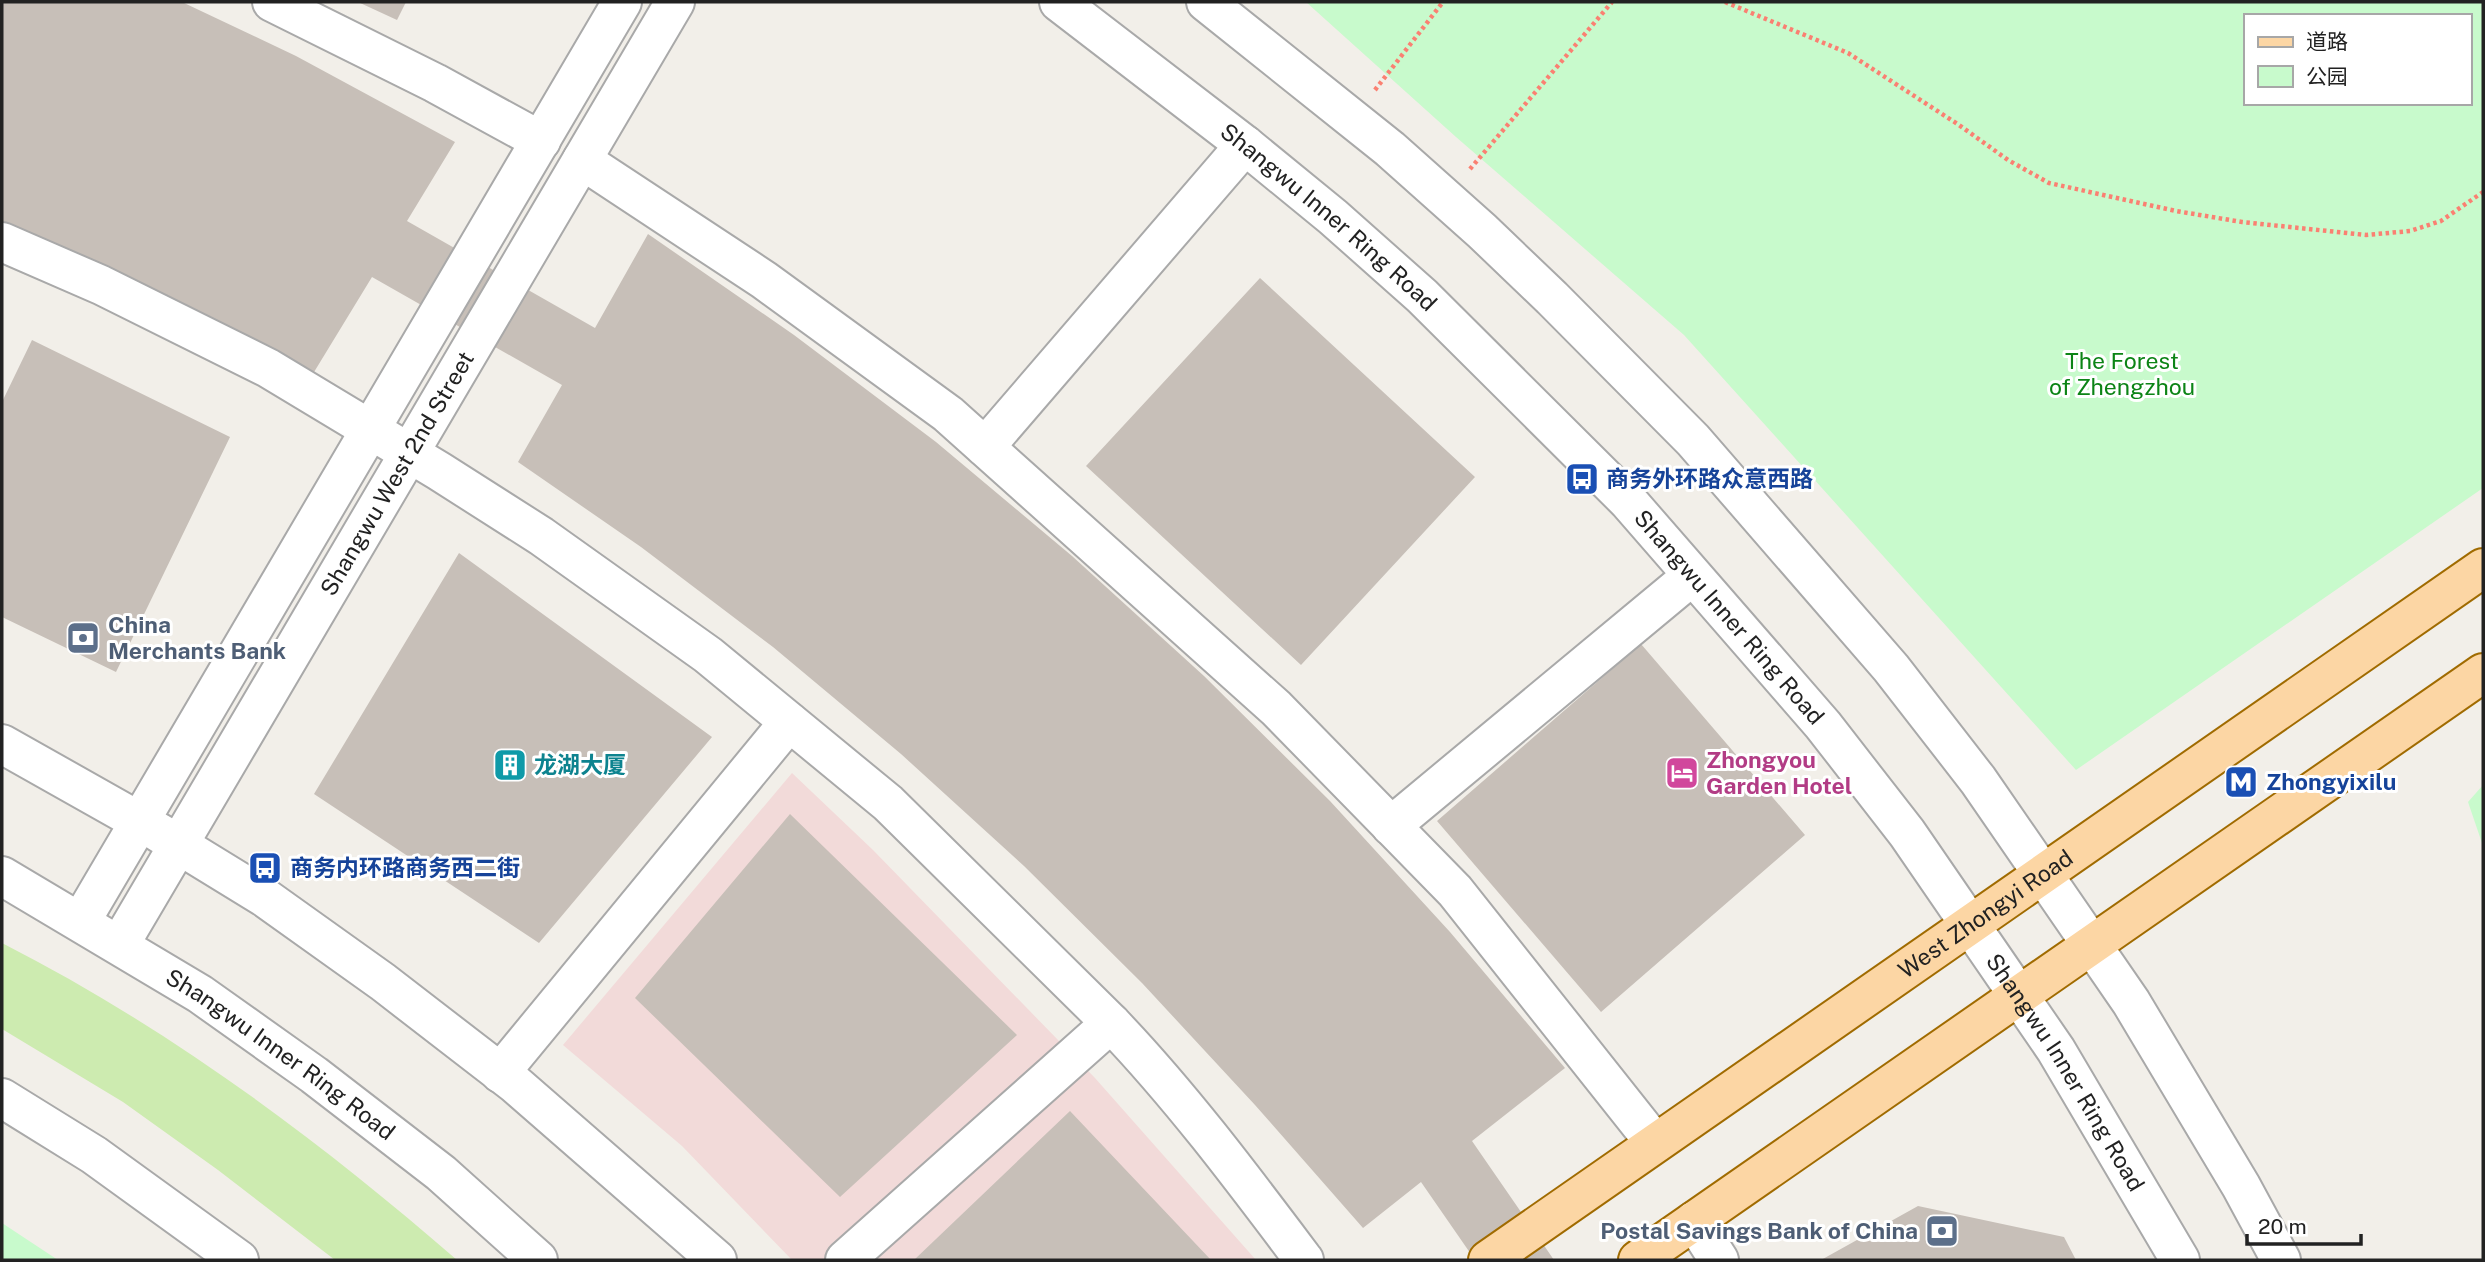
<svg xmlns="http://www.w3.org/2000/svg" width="2485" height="1262" viewBox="0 0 2485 1262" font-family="'Public Sans','Noto Sans SC',sans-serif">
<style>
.commercial{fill:#f2dad9}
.grass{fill:#cdebb0}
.park{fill:#c8facc;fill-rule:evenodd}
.building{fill:#c7bfb8}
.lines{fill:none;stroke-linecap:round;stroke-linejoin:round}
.minor-casing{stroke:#a9a9a9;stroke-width:42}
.major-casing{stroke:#a06b00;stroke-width:42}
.path{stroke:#fa8072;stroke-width:4.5;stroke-dasharray:3.5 3.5;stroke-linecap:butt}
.minor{stroke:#fff;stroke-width:38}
.major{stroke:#fcd6a4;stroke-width:38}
.labels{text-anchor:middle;stroke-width:6;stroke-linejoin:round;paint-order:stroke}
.street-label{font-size:23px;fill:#222;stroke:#fff}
.park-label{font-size:23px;fill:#0c8416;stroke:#fff}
.transit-label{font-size:23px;font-weight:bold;fill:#164399;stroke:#fff;text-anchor:start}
.service-label{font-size:23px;font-weight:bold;fill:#4e5e75;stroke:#fff;text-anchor:start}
.hotel-label{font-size:23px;font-weight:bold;fill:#b23c85;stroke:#fff;text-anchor:start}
.culture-label{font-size:23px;font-weight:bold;fill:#0d838f;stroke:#fff;text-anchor:start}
</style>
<rect width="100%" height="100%" fill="#f2efe9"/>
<path class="commercial" d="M792,773L873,850L1095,1078L1256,1260H792L682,1146L563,1045Z"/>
<path class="grass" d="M2,943C167,1027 318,1139 457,1260H335L218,1170L123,1102L2,1029Z"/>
<path class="park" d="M1306,2H2483V488L2076,770L1684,335L1456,137ZM2245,16H2469V103H2245Z
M2483,785V846L2468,802Z
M2,1223L58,1260H2Z"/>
<path class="building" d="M2,2H182L296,56L455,142L407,221L595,328L648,234L794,335L936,442L1072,556L1204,676L1330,801L1450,932L1565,1068L1472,1141L1554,1260H1475L1421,1182L1363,1228L1255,1105L1142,983L1024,866L901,754L773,647L641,547L518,462L562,385L372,277L311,377L2,224Z
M358,2H406L397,20Z
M1260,278L1475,477L1301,665L1086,466Z
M32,340L230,437L116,672L2,617V402Z
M459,553L712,737L539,943L314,794Z
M1641,644L1805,835L1601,1012L1437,821Z
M790,814L1017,1035L840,1197L635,998Z
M1070,1111L1211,1260H914Z
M1918,1206L2064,1237L2076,1260H1821Z"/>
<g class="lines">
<defs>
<g id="minor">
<path d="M272,2L435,83L541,141"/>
<path id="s1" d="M1059,2L1245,145L1333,217L1422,296L1628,501L1823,725L1907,833L2056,1050L2180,1260"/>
<path d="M1206,2L1390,149L1482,231L1552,298L1693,440L1891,668L1978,780L2131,1002L2241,1186L2281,1260"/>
<path d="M582,160L764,280L948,414L1276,708L1455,891L1655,1143"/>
<path d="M2,242L101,285L268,368L439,471L541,536L708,655L888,803L1111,1023C1181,1096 1243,1179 1304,1260"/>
<path d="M985,447L1245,145"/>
<path d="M2,744L158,832L264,897L383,982L515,1084L717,1260"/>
<path d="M1391,826L1692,576"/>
<path id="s2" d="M2,876L200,994L314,1075L441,1173L538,1260"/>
<path d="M81,921L622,2"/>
<path id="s3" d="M120,944L675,2"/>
<path d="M500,1073L789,722"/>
<path d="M2,1098L94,1155L239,1260"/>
<path d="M1694,1221L1719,1260"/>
<path d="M845,1260L1111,1023"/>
</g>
<g id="major">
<path id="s4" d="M1488,1260L2483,568"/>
<path d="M1638,1260L2483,673"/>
</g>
</defs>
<use href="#minor" class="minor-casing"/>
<use href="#major" class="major-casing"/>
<path class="path" d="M1725,2L1848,53L1959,125L2008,160L2049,183L2176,211L2242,222L2366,235L2410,231L2441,221L2483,192
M1375,90L1443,2
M1470,169L1612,2"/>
<use href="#minor" class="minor"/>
<use href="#major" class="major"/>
</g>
<defs>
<symbol id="bus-square" viewBox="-11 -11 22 22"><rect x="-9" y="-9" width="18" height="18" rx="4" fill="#1a4fb4" stroke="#fff"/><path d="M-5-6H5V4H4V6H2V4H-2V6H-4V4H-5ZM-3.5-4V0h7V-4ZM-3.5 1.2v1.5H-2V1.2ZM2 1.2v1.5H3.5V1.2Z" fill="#fff"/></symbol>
<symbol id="bank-square" viewBox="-11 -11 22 22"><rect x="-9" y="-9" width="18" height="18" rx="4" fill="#5c6f8a" stroke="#fff"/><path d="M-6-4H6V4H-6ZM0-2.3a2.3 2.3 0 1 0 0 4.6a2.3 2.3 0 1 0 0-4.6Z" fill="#fff"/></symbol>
<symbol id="building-square" viewBox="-11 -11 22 22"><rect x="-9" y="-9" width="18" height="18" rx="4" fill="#0f9aa8" stroke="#fff"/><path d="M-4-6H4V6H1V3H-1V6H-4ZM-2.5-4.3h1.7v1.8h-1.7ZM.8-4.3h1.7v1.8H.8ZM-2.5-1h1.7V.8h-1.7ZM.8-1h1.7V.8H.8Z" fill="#fff"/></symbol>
<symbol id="hotel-square" viewBox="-11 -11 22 22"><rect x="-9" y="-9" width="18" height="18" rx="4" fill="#d1479c" stroke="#fff"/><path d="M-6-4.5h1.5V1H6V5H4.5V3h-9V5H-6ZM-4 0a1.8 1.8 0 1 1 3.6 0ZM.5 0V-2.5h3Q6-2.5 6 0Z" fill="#fff"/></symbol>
<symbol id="metro-square" viewBox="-11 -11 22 22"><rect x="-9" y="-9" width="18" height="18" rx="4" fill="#1a4fb4" stroke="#fff"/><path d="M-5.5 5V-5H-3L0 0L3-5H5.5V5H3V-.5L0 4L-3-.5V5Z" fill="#fff"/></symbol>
</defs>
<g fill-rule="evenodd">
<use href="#bus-square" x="1563" y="460" width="38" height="38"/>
<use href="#bank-square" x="64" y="619" width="38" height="38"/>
<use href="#building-square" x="491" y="746" width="38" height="38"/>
<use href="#hotel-square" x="1663" y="754" width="38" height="38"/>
<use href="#metro-square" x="2222" y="763" width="38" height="38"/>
<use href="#bus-square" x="246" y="849" width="38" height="38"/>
<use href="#bank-square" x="1923" y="1212" width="38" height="38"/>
</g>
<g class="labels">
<g class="street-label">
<text dy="8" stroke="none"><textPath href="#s1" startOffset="345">Shangwu Inner Ring Road</textPath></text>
<text dy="8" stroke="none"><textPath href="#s3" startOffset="546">Shangwu West 2nd Street</textPath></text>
<text dy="8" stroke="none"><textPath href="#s1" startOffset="912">Shangwu Inner Ring Road</textPath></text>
<text dy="8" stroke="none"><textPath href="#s4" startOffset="606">West Zhongyi Road</textPath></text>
<text dy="8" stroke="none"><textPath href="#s2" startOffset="331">Shangwu Inner Ring Road</textPath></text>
<text dy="8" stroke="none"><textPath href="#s1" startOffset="1479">Shangwu Inner Ring Road</textPath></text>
</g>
<g class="park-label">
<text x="2122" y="369">The Forest<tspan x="2122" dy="26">of Zhengzhou</tspan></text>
</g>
<g class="transit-label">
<text x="1606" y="487">商务外环路众意西路</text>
<text x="2266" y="790">Zhongyixilu</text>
<text x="290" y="876">商务内环路商务西二街</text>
</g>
<g class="service-label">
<text x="108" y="633">China<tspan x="108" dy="26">Merchants Bank</tspan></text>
<text x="1918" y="1239" text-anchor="end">Postal Savings Bank of China</text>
</g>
<g class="hotel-label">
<text x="1706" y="768">Zhongyou<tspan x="1706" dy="26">Garden Hotel</tspan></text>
</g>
<g class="culture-label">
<text x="534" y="773">龙湖大厦</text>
</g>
</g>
<rect width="2485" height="1262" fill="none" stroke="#222222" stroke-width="7"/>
<rect x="2244" y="14" width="228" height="91" fill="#ffffff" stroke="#a7a7a7" stroke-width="2"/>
<rect x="2258" y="37" width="35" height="10" fill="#fcd6a4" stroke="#a7a7a7" stroke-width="2"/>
<text x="2306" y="49" font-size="21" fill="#222222">道路</text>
<rect x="2258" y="66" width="35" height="21" fill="#c8facc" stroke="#a7a7a7" stroke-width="2"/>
<text x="2306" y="84" font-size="21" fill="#222222">公园</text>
<path d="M2247 1234v10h114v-10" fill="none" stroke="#222222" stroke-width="3.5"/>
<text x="2258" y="1234" font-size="21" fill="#222222" stroke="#ffffff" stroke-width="5" paint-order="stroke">20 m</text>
</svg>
